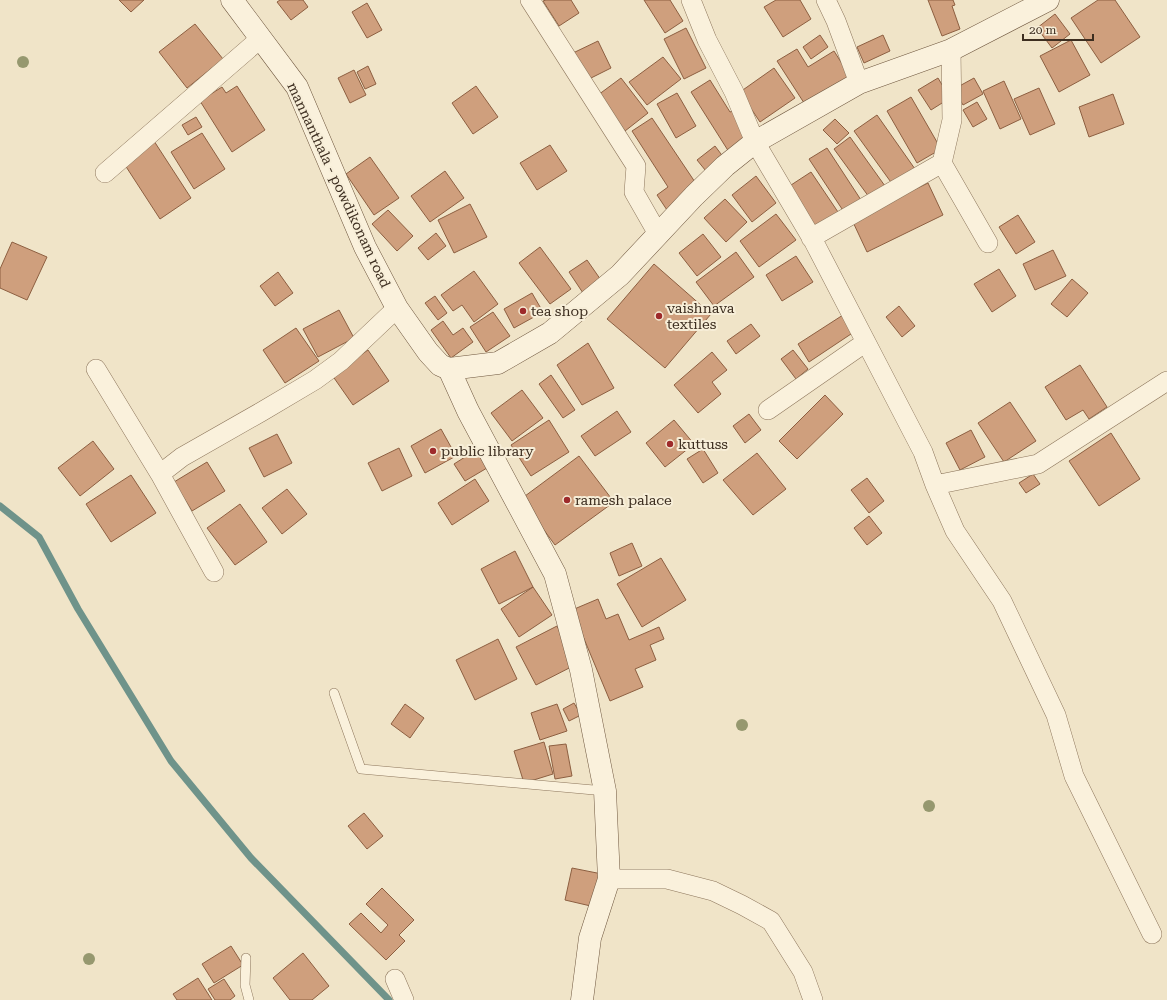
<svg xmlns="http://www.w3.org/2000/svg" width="1167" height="1000" viewBox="0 0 1167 1000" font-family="'Roboto Serif',serif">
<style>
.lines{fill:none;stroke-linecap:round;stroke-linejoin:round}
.stream{stroke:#6f938a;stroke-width:7}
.building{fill:#cf9f7d;stroke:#8d5f41}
.lane-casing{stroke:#8d765c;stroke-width:10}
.street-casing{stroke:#8d765c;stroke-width:20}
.secondary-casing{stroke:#6f573f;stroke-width:23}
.lane{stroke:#faf1dc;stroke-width:9}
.street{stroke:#faf1dc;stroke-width:19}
.secondary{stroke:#faf1dc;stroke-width:22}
.tree{fill:#96986f}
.poi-dot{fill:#9e2a2b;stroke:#f7eed8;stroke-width:1.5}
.labels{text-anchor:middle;stroke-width:4;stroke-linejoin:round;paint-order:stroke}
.street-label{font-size:14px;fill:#3d2e20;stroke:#f7eed8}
.poi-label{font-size:14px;fill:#3d2e20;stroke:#f7eed8;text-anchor:start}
</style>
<rect width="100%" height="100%" fill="#f0e4c8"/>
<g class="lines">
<path class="stream" d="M0,506L39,537L78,609L171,761L251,858L389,1000"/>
</g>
<path class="building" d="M119,0H144L131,12Z
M280,0H303L308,7L291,20L277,2Z
M546,0H571L579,13L559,26L543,1Z
M644,0H670L683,21L665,33Z
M776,0H800L811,19L783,37L764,7Z
M928,0H953L955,5L952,6L960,29L942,36Z
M1098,0H1115L1140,37L1101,63L1071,18Z
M367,3L382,30L367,38L352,12Z
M1055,14L1070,34L1052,48L1037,28Z
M195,24L223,59L187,88L159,52Z
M686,28L706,68L684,79L664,39Z
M820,35L828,47L811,59L803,47Z
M883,35L890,51L864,63L857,47Z
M1071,40L1090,75L1059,92L1040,56Z
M598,41L611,68L587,80L573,53Z
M797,49L808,67L834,51L851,78L806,106L777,61Z
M663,57L681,79L647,105L629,82Z
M368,66L376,84L365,89L357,72Z
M774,68L795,98L760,122L740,92Z
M354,70L366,95L350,103L338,78Z
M621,78L648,113L625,131L598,95Z
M938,78L950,98L931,110L918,90Z
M974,78L983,94L963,105L954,89Z
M710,80L730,112L733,111L751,139L729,152L691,92Z
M1004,81L1021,119L1000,129L983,91Z
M237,86L265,130L232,152L200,101L222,87L226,93Z
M476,86L498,117L473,134L452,103Z
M1039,88L1055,124L1030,135L1014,99Z
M677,93L696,126L676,138L657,104Z
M1113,94L1124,124L1089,137L1079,107Z
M911,97L941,149L917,163L887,111Z
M977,102L987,119L973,127L963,110Z
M877,115L915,169L893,185L854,131Z
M196,117L202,127L188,135L182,125Z
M652,118L699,188L667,210L657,195L668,187L632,131Z
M835,119L849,133L837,144L823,130Z
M202,133L225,169L194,189L171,152Z
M850,137L885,186L869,197L834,149Z
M154,141L191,198L160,219L123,162Z
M550,145L567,171L537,190L520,163Z
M715,146L727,162L710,176L697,160Z
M827,148L861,200L844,212L809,159Z
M370,157L399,198L374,215L346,174Z
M445,171L464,198L430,222L411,196Z
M811,172L838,212L815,227L788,187Z
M756,176L776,203L752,222L732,195Z
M928,183L943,215L867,252L852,220Z
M725,199L747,222L726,242L704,218Z
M470,204L487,237L454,253L438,220Z
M388,210L413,236L397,251L372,224Z
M776,214L796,240L759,267L740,241Z
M1018,215L1035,242L1016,254L999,227Z
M436,233L446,246L428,260L418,248Z
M703,234L721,257L697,276L679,253Z
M12,242L47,257L27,300L0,288V269Z
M540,247L571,289L550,304L519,263Z
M1053,250L1066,276L1035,290L1023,264Z
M736,252L754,277L714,306L696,282Z
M796,256L813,282L782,301L766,275Z
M587,260L603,283L585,296L569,272Z
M654,264L711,314L665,368L607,319Z
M999,269L1016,296L992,312L974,284Z
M474,271L498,304L474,322L462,305L453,311L441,295Z
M278,272L293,293L275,306L260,286Z
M1072,279L1088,293L1067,317L1051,304Z
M532,293L543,312L514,328L504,309Z
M435,296L447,313L438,320L425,303Z
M899,306L915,326L902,337L886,317Z
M339,310L354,338L318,357L303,329Z
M493,312L510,336L486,352L470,327Z
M843,315L854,332L809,362L798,344Z
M443,321L453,335L463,328L473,342L451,358L431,330Z
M751,324L760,336L736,354L727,341Z
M296,328L319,361L285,383L263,350Z
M588,343L614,388L582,405L557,365Z
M368,350L389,381L353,405L332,375Z
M793,350L808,369L796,379L781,359Z
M712,352L727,370L712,382L721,394L698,413L674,385Z
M1080,365L1107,407L1089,419L1083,410L1066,420L1045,387Z
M551,375L575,410L563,418L539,384Z
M522,390L543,418L512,441L491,413Z
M825,395L843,414L797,459L779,441Z
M1010,402L1036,441L1004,462L978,423Z
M617,411L631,432L595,456L581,436Z
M749,414L761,430L745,443L733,426Z
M549,420L569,452L531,476L511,445Z
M674,420L694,444L665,467L646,443Z
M441,429L456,456L425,473L411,446Z
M971,430L985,457L960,470L946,443Z
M1111,433L1140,479L1099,506L1069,461Z
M277,434L292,463L264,477L249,448Z
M93,441L114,469L80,496L58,468Z
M399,448L412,476L382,491L368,463Z
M703,449L718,473L703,483L687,459Z
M476,450L487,468L465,481L454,464Z
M757,453L786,489L753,515L723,480Z
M579,456L614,502L555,545L521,499Z
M207,462L225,491L192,511L174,482Z
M1033,474L1040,484L1026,493L1019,483Z
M131,475L156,513L111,542L86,504Z
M867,478L884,501L869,513L851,490Z
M475,479L489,501L452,525L438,503Z
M287,489L307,514L282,534L262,508Z
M240,504L267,542L235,565L207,528Z
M869,516L882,533L867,545L854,528Z
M632,543L642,566L619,576L610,553Z
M515,551L533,587L499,604L481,569Z
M661,558L686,600L642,627L617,584Z
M533,587L552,615L519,637L501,609Z
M598,599L606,619L618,614L629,640L659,627L664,639L650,645L656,660L635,669L643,687L610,701L572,610Z
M557,626L577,664L536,685L516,647Z
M498,639L517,679L475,700L456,660Z
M574,703L581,715L569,721L563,709Z
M405,704L424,718L410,738L391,724Z
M557,704L567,731L540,740L531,713Z
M544,742L553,774L524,783L514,751Z
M566,744L572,776L555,779L549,746Z
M364,813L383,836L367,849L348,826Z
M572,868L602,874L595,907L565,900Z
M382,888L414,920L399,935L405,941L386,960L349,924L361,913L381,933L388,925L366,904Z
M231,946L243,965L214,983L202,964Z
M303,953L329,986L312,1000H290L273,978Z
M198,978L212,1000H177L173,994Z
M224,979L235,996L230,1000H215L208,989Z"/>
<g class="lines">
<defs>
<path id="lane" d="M334,693L361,769L605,791
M246,958L245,985L249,1000"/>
<path id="street" d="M530,0L636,166L634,192L658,234
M691,0L707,40L734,92L755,142L814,242L923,452L935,485L955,531L1002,601L1056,715L1074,776L1152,934
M826,0L836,21L859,83
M951,50L952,120L942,163L988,243
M105,173L261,38
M811,238L942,163
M96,369L160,474L182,457L261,412L315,380L341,361L397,308
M768,410L866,342
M160,474L214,572
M935,485L1038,464L1167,381
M609,879H667L713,891L742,905L771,921L803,972L813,1000
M395,979L404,1000"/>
<path id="secondary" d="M232,0L297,87L365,247L397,308L428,352L440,365L449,369L498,363L550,333L620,275L694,196L725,166L755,142L859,83L951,50L1048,0
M449,369L468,411L555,574L581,670L605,791L609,879L590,938L582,1000"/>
</defs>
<use href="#lane" class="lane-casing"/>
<use href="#street" class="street-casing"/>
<use href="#secondary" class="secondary-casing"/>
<use href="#lane" class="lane"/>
<use href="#street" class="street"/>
<use href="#secondary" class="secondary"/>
</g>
<g class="tree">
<circle cx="23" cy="62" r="6"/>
<circle cx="742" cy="725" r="6"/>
<circle cx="929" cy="806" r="6"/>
<circle cx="89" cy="959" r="6"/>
</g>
<g class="poi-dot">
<circle cx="523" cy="311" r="4"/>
<circle cx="659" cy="316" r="4"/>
<circle cx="670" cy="444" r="4"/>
<circle cx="433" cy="451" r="4"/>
<circle cx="567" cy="500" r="4"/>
</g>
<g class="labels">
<g class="street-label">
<text transform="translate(339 185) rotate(65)" y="5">mannanthala - powdikonam road</text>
</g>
<g class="poi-label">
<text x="667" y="313">vaishnava<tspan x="667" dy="16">textiles</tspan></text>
<text x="531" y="316">tea shop</text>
<text x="678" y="449">kuttuss</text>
<text x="441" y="456">public library</text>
<text x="575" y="505">ramesh palace</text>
</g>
</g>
<path d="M1023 34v6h70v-6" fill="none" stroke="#3d2e20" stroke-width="2"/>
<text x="1029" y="34" font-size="12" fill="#3d2e20" stroke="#f7eed8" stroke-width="3" paint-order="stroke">20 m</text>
</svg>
